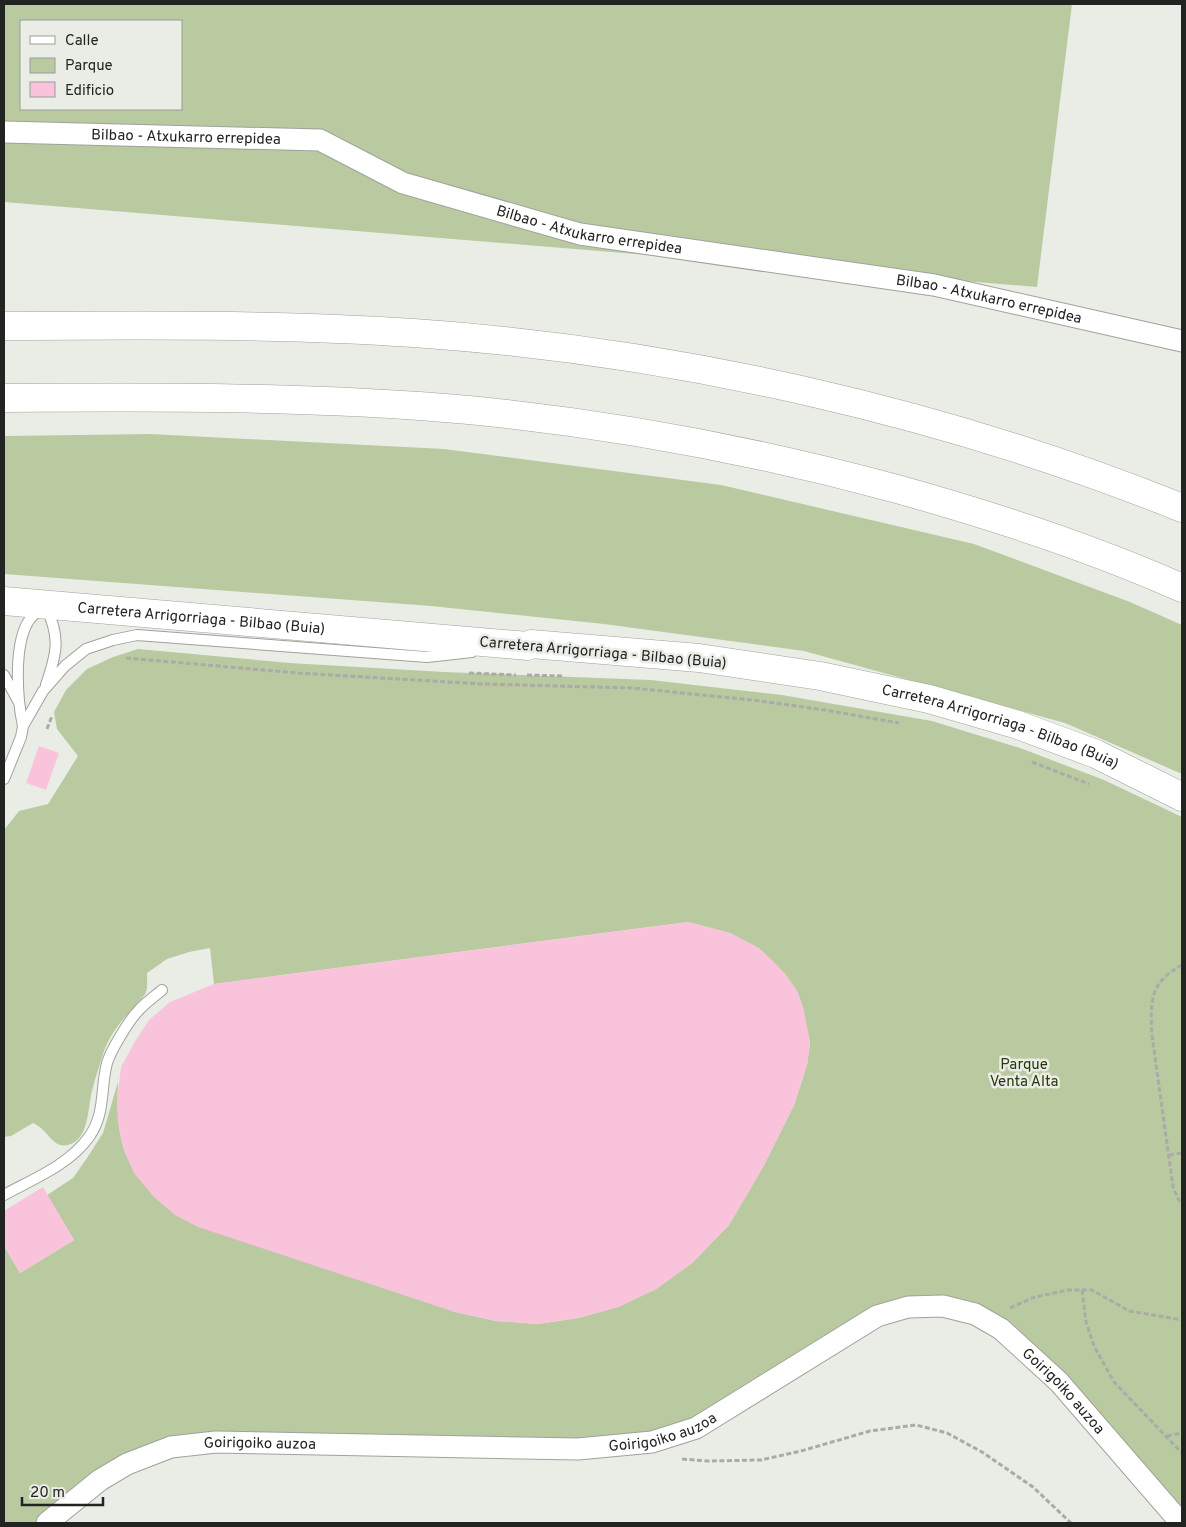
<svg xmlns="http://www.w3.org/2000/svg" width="1186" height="1527" viewBox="0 0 1186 1527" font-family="Overpass,sans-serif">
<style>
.green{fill:#b9caa1;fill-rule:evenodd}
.building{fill:#fac3dc}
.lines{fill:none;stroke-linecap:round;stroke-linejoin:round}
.lane-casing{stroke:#9fa29b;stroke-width:12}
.street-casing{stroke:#9fa29b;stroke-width:23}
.secondary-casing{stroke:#9fa29b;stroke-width:29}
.highway-casing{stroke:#9fa29b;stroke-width:29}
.path{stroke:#a9aca6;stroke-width:3;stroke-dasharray:5 2.5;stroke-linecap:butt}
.lane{stroke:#fff;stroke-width:10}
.street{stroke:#fff;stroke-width:21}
.secondary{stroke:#fff;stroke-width:28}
.highway{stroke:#fff;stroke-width:28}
.labels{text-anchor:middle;stroke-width:5;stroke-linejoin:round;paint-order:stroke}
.street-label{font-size:15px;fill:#222421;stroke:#eaede6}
.park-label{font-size:15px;fill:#29380a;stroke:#eaede6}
</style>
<rect width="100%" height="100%" fill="#eaede6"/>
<path class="green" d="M4,4H1072L1037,287L4,202ZM21,21H181V109H21Z
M150,434L444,449L721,485L974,544L1130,602L1182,625V774L1065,723L804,651L604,624L431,606L4,574V436Z
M138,649L290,663L444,672L651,680L782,695L932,721L1020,748L1104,780L1182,817V1523L1001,1329L908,1307L660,1439L171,1447L47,1523H4V1246L20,1273L74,1240L47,1195L73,1178L87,1158L103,1133L118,1082C117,1108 117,1131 126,1155L455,1312L496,1321L538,1324L578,1318L618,1307L656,1289L692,1263L729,1225L763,1167L794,1105L807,1065L810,1043L803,1008L797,991L758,948L730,933L688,922L214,984L210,948L189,952L167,959L147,973C147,979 148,986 146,992C144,997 137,1003 134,1007C122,1020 110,1034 104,1051C100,1064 95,1078 92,1091C88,1106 89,1135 73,1143C53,1153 50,1130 33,1123L11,1136L4,1137V830L19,811L48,804L78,756L57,729L54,712L66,690L87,669L113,657Z"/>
<path class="building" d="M39,746L59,753L46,790L26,783Z
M688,922L730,933L759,948L776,964L787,976L797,991L803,1007L810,1043L807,1065L794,1105L763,1167L729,1225L692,1263L656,1289L618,1307L578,1318L538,1324L496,1321L455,1312L198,1227L175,1215L154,1197L134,1173L126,1155L121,1139L118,1121L117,1100L121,1067L134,1043L149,1020L170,1002L214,984Z
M43,1187L74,1240L20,1273L4,1246V1211Z"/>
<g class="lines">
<defs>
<path id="lane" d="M4,675L18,701
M23,726C17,699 13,642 30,619C34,614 40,609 45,605C61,637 57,653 46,685
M4,779L21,737L23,726L43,691L65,666L86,649L113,640L137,635L427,657L472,652
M4,1195C33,1179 69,1165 89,1137C106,1113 100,1089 107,1063C111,1050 129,1020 139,1010C145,1003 154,997 162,990"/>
<g id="street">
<path id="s1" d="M4,132L320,140L403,183L580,234L934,285L1182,341"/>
<path id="s2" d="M47,1523L100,1480L127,1464L171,1447L216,1442L578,1449L652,1442L696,1428L877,1316L908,1307L943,1306L975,1314L1001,1329L1059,1382L1181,1523"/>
</g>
<g id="secondary">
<path id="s3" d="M4,601L528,646L531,644L699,658L820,676L929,699L1015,724L1096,754L1182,797"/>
</g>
<path id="highway" d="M4,326C141,325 278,324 414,333C674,351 941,411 1182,508
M4,398C159,397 315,396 469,410C614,424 757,451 897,489C994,516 1090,547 1182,588"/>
</defs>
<use href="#lane" class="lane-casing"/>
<use href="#street" class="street-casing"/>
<use href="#secondary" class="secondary-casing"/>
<use href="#highway" class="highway-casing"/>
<path class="path" d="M126,658L298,673L483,684L633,688L753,700L825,710L899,723
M469,673L516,675
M527,675L563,676
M47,729L52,716
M1032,762L1089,784
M1182,965C1150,982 1150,1001 1152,1035L1173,1187L1178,1199L1182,1202
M1169,1155L1182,1153
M1082,1290L1086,1322L1094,1346L1114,1382L1182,1453
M1010,1308L1035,1297L1068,1290H1092L1129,1311L1182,1320
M1167,1436L1182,1433
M682,1459L707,1461L761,1460L801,1451L870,1431L916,1425L947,1433L982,1452L1033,1487L1071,1523"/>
<use href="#lane" class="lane"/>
<use href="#street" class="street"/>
<use href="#secondary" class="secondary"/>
<use href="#highway" class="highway"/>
</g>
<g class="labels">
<g class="street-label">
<text dy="5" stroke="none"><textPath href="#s1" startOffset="182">Bilbao - Atxukarro errepidea</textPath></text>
<text dy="5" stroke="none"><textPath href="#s1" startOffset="602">Bilbao - Atxukarro errepidea</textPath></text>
<text dy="5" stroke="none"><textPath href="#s1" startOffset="1008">Bilbao - Atxukarro errepidea</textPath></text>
<text dy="5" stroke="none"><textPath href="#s3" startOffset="198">Carretera Arrigorriaga - Bilbao (Buia)</textPath></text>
<text transform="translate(603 652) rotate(5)" y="5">Carretera Arrigorriaga - Bilbao (Buia)</text>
<text dy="5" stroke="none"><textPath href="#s3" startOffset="1008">Carretera Arrigorriaga - Bilbao (Buia)</textPath></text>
<text dy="5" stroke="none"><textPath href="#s2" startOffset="1106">Goirigoiko auzoa</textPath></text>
<text dy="5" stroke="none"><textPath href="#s2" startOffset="641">Goirigoiko auzoa</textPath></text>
<text dy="5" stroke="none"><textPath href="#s2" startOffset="236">Goirigoiko auzoa</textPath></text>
</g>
<g class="park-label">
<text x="1024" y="1069">Parque<tspan x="1024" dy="17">Venta Alta</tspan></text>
</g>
</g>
<rect width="1186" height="1527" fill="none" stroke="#222421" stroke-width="10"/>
<rect x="20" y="20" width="162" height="90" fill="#eaede6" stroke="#9a9d97"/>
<rect x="30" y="36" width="25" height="8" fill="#ffffff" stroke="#9a9d97"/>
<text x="65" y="45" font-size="15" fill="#222421">Calle</text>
<rect x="30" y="58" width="25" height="15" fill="#b9caa1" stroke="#9a9d97"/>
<text x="65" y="70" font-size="15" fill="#222421">Parque</text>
<rect x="30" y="82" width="25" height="15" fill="#fac3dc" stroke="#9a9d97"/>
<text x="65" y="95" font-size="15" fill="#222421">Edificio</text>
<path d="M22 1497v8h81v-8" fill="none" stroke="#222421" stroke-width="2.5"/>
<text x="30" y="1497" font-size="15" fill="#222421" stroke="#eaede6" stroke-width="4" paint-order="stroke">20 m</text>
</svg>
